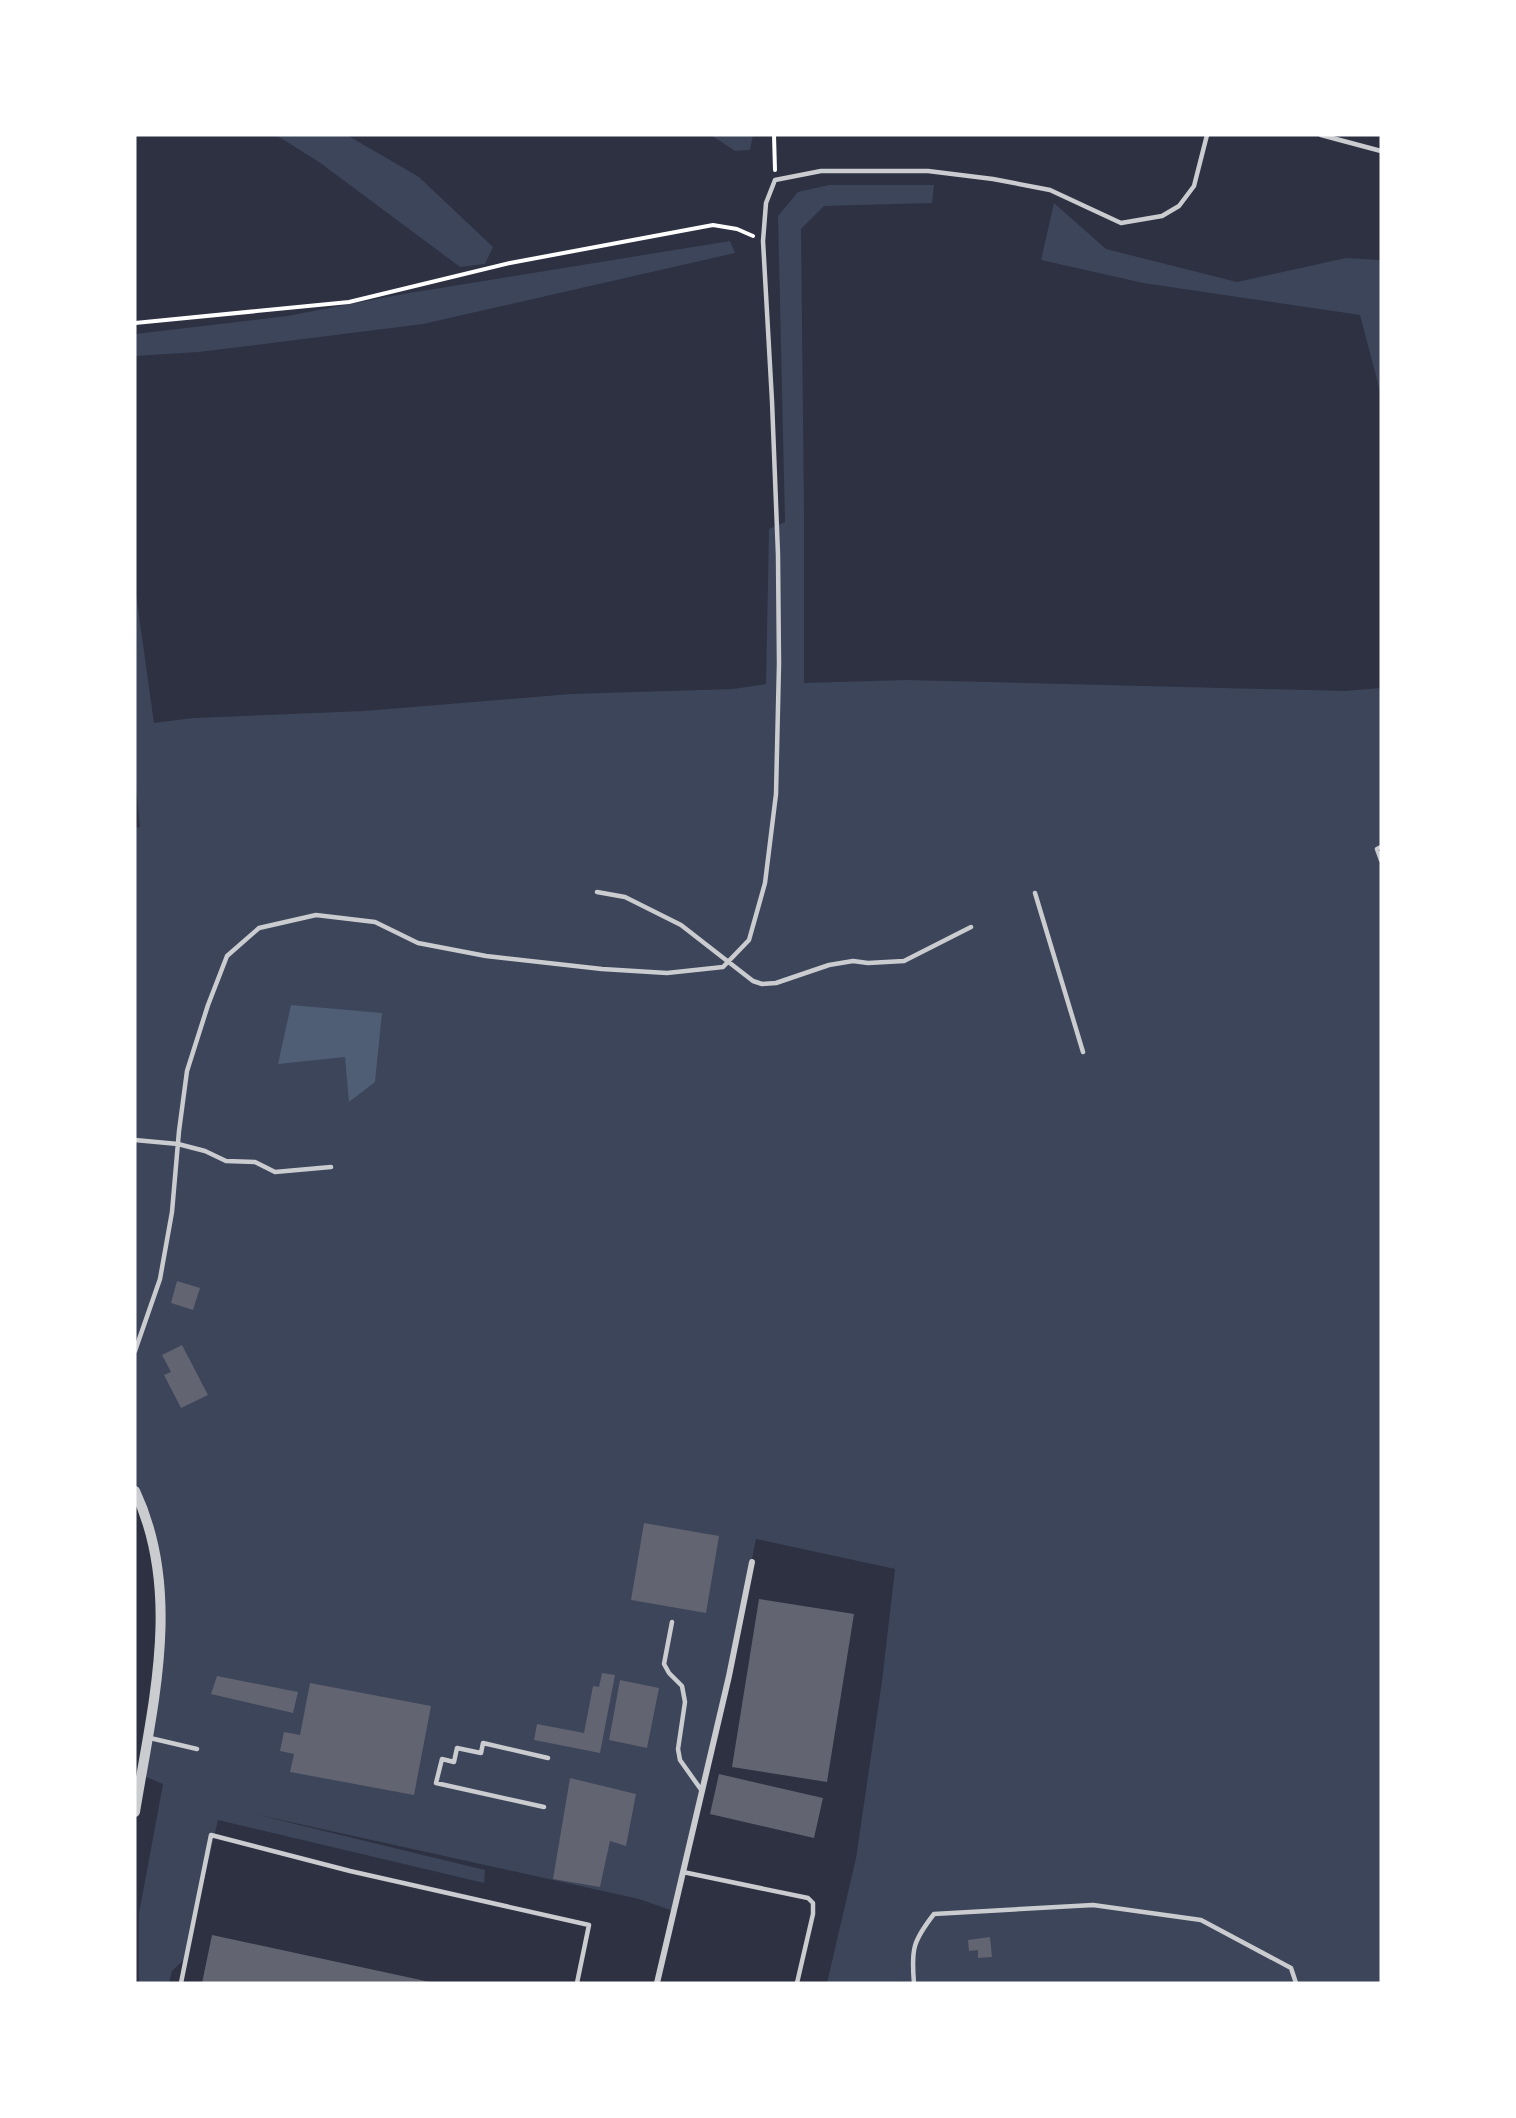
<svg xmlns="http://www.w3.org/2000/svg" width="1516" height="2118" viewBox="0 0 1516 2118" font-family="'Open Sans',sans-serif">
<style>
.green{fill:#3c4559}
.water{fill:#4f5d75}
.building{fill:#626471}
.lines{fill:none;stroke-linecap:round;stroke-linejoin:round}
.path{stroke:#fff;stroke-width:4}
.service{stroke:#caccd0;stroke-width:4.5}
.minor{stroke:#caccd0;stroke-width:6}
.tertiary{stroke:#caccd0;stroke-width:10}
</style>
<rect width="100%" height="100%" fill="#2d3142"/>
<path class="green" d="M276,135H347L419,177L493,247L485,264L460,267L319,162Z
M711,135H753L750,150L735,151Z
M829,185H934L932,203L824,206L801,229L804,510V683L906,680L1345,691L1381,688V1983H827L856,1858L882,1681L895,1569L756,1539L730,1667L673,1911L639,1899L254,1814L485,1870L484,1883L218,1820L185,1959L172,1971L169,1983H139V1913L163,1784L141,1775L160,1660V1573L135,1491V828L140,827L135,777V587L154,723L193,718L364,711L571,694L733,689L766,684L769,529L785,522L778,216L798,192Z
M1054,203L1106,249L1237,282L1346,258L1381,260V395L1360,315L1143,283L1041,260Z
M730,241L735,253L423,324L199,352L135,356V334L287,316L409,293Z"/>
<path class="water" d="M291,1005L382,1013L375,1082L349,1102L345,1057L278,1064Z"/>
<path class="building" d="M177,1281L200,1288L193,1310L171,1303Z
M182,1345L208,1395L181,1408L164,1375L171,1372L162,1355Z
M644,1523L719,1536L706,1613L631,1600Z
M759,1599L854,1614L827,1782L732,1767Z
M602,1673L615,1675L600,1753L534,1740L537,1724L584,1733L593,1686L599,1687Z
M217,1676L298,1692L293,1713L211,1694Z
M620,1680L659,1688L647,1748L609,1740Z
M310,1683L431,1706L414,1795L290,1772L294,1754L280,1751L284,1732L300,1735Z
M719,1774L823,1798L814,1838L710,1814Z
M570,1778L636,1794L626,1846L610,1841L600,1887L553,1879Z
M212,1935L430,1982V1983H202Z
M990,1937L992,1957L978,1958V1950L969,1951L968,1940Z"/>
<g class="lines">
<path class="path" d="M774,135L775,170
M135,323L349,302L510,263L713,225L737,229L753,236"/>
<path class="service" d="M1321,135L1381,151
M1381,847L1377,849L1381,860
M597,892L625,897L681,925L753,981L762,984L776,983L829,965L853,961L868,963L904,961L971,927
M1035,893L1083,1052
M135,1140L178,1144L205,1151L226,1161L255,1162L275,1172L331,1167
M135,1351L160,1279L172,1212L179,1131L187,1071L208,1005L227,956L259,928L316,915L375,922L418,943L486,956L602,969L667,973L723,967L749,940L765,883L776,794L779,664L778,555L772,401L763,241L766,203L775,180L821,171H928L993,179L1050,190L1121,223L1162,216L1179,206L1194,186L1207,135
M672,1622L664,1664L669,1673L682,1686L685,1702L678,1749L680,1760L702,1791
M150,1738L197,1749
M544,1807L436,1783L442,1759L454,1762L457,1748L481,1753L483,1743L548,1758
M683,1872L808,1898L813,1903V1914L797,1983
M181,1983L211,1835L350,1871L589,1925L577,1983
M914,1983C911,1949 913,1941 934,1914L1093,1905L1201,1920L1291,1968L1296,1983"/>
<path class="minor" d="M657,1983L729,1676L752,1562"/>
<path class="tertiary" d="M135,1491C183,1593 152,1707 135,1812"/>
</g>
<rect width="1516" height="2118" fill="none" stroke="#ffffff" stroke-width="273"/>
</svg>
